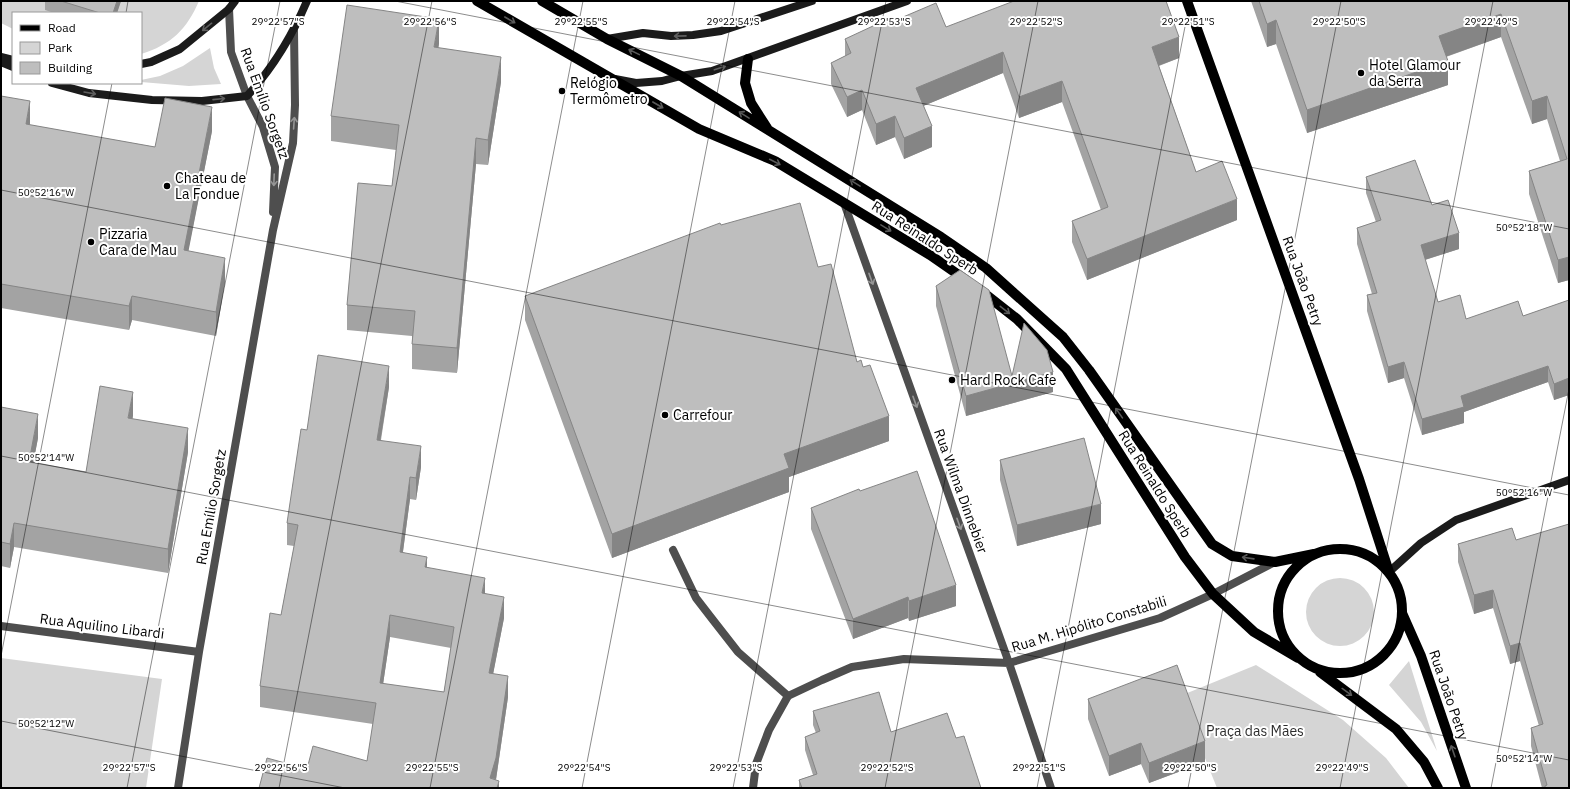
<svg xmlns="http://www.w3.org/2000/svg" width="1570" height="789" viewBox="0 0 1570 789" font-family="'IBM Plex Sans',sans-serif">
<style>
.green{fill:#d5d5d5}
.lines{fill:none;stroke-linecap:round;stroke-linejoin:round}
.lane{stroke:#4e4e4e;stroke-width:8}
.street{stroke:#4e4e4e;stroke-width:8}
.secondary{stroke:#1b1b1b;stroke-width:8}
.primary{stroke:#000;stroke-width:10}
.wall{fill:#a3a3a3;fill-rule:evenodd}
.shaded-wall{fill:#858585}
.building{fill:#bebebe;stroke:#858585;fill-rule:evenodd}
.oneway{stroke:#595959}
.oneway2{stroke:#5f5f5f}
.oneway3{stroke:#959595}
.ticks{fill:none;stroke:#000;stroke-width:1;stroke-opacity:0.45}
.poi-dot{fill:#000;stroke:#fff;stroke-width:1.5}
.labels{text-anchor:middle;stroke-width:4;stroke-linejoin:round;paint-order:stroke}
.poi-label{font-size:14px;fill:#000;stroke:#fff;text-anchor:start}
.street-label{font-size:14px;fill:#000;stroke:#fff}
.park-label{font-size:14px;fill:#2c2c2c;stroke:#fff}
.ticks-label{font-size:10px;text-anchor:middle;fill:#000;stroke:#fff;stroke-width:4;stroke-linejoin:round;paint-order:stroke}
</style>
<rect width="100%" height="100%" fill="#fff"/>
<path class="green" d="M1,1H199C187,29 171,45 141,54V13H13V29L1,23Z
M210,48L214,68L221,84L189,86L141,82V80L160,76L183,66Z
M1306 612a34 34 0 1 1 68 0a34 34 0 1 1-68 0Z
M1,658L162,679L146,788H1Z
M1409,661L1437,751L1421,722L1389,685Z
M1256,665L1343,720L1386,758L1409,788H1217L1180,696Z"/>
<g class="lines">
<path class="lane" d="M673,550L696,598L713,620L738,652L788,696"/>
<path class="street" d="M229,9L231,52L247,96L263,127L275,167L273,212
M844,203L1009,663L1051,788
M1,626L199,652
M178,788L199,652L273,230L293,143L295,105L294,31
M753,788L756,764L769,730L788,696L822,680L852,667L904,659L1009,663L1160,618L1213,594L1275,562"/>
<path class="secondary" d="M607,39L643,33L671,36L693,35L721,31L812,1
M1,57L13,60
M1,62L13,67
M141,64L151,62L180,49L229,9L235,1
M615,79L636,83L662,81L681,76L712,71L907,1
M52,83L89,93L152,100L202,101L247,96C273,68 292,36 307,1
M1389,572L1421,543L1456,520L1569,480"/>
<path class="primary" d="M477,1L699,129L775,161L930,255L966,280
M542,1L607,39L681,76L941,237L986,268L1063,337L1089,370L1212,544L1232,556L1275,562L1314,554
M1187,1L1359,479L1389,572
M748,59L745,83L751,103L767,128
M980,290L1017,319L1066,369L1185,557L1213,594L1254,632L1298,658
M1278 611a62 62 0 1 1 124 0a62 62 0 1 1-124 0Z
M1402,613L1421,656L1466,788
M1320,672L1396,729L1424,762L1438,788"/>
</g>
<path class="wall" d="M45,1H121L117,13H54L45,10Z
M1251,1H1569V280L1558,283L1529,194V171L1560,161L1547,119L1532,124L1501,37L1446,57L1448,85L1307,133L1276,44L1267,47Z
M889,23L946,27L1179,58L1159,66L1196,172L1237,220L1087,280L1072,242V221L1101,210L1062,102L1019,118L1003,73L923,106L932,147L904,159L895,137L876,145L862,110L847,117L831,84V63L845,56V39Z
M439,44L438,48L501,82L488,165L476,164L457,373L412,369V336L347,330V305L392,186L396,150L331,141V116Z
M1,96L30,125L155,147L212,131L188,251L225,282L216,336L132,320L129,330L1,308Z
M1366,177L1432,205L1459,249L1425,260L1438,302L1466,319L1523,316L1569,300V395L1554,400L1548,382L1464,412V423L1422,435L1404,378L1388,383L1367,311V295L1372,294L1357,244V228L1376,222L1366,193Z
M721,225L818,267L857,362L889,441L789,477V492L612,558L525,320V296Z
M936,286L1012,376L1053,392L966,416L936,306Z
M389,387L381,440L421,467L416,500L410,499L403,552L427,567L485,593L504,618L493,674L508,697L496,780L499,788L307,769L367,761L373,724L260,707V686L281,615L294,546L287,545V523L307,430ZM390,637L451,648L444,692L383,684Z
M1,407L38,438L33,463L86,472L133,416L132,419L188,452L168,573L14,547L10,568L1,566Z
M1000,460L1101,524L1017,546L1000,480Z
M860,491L956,606L909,621L908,618L853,639L811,529V508Z
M1512,528L1569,788H1542L1531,746V728L1539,726L1520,661L1510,664L1493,608L1474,614L1458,562V544Z
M1088,699L1205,762L1149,783L1141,764L1109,776L1088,719Z
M813,711L891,732L956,738L981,788H799V780L813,775L805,750V737L816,733L813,725Z"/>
<path class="shaded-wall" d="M117,1H121L117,13H113Z
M1501,14V37L1439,59V36Z
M439,19V44L434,72V47Z
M1276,20V44L1267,47V24Z
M1179,37V58L1152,68V47Z
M1003,52V73L916,109V88Z
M501,57V82L488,165V140Z
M1448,61V85L1307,133V110Z
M1062,81V102L1019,118V97Z
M862,90V110L847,117V97Z
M1547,96V119L1532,124V101Z
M30,101V125L26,124Z
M212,107V131L184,274V250Z
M895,116V137L876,145V124Z
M932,126V147L904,159V138Z
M476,138V164L457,373V348Z
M1237,199V220L1087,280V259Z
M1459,233V249L1421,261V245Z
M1569,257V280L1558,283V260Z
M225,258V282L216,336V312Z
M132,296V320L129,330V306Z
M1404,362V378L1388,383V367Z
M389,366V387L377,461V440Z
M1548,366V382L1464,412V423L1422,435V419L1461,396Z
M1053,372V392L966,416V396Z
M1569,378V395L1554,400V384Z
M133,392V416L128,442V418Z
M38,414V438L29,486V462Z
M889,416V441L789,477V492L612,558V534L784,454Z
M188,428V452L168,573V549Z
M421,446V467L416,500V478Z
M410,477V499L400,573V552Z
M1101,504V524L1017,546V525Z
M14,523V547L10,568V544Z
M427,557V578L425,567Z
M485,578V599L482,593Z
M956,585V606L909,621V601Z
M1493,590V608L1474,614V595Z
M504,597V618L489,695V673Z
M908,597V618L853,639V619Z
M390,615V637L380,705V683Z
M1520,643V661L1510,664V646Z
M508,676V697L496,779L490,778Z
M1205,741V762L1149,783V763Z
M1141,743V764L1109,776V756Z
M499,781V788H497Z"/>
<path class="building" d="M61,1H117L113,13H100Z
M1014,1H1166L1179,37L1152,47L1196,172L1222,161L1237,199L1087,259L1072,221L1108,207L1062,81L1019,97L1003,52L916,88L932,126L904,138L895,116L876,124L862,90L847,97L831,63L851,53L845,39L888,19L889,23L936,3L946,27Z
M1259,1H1569V257L1558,260L1529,171L1567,159L1547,96L1532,101L1501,14L1439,36L1448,61L1307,110L1276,20L1267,24Z
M347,5L439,19L434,47L501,57L488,140L476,138L457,348L412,344L415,311L347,305L358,183L392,186L399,125L331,116Z
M1,96L30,101L26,124L155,147L165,98L212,107L184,250L225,258L216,312L132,296L129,306L1,284Z
M1415,160L1432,205L1448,200L1459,233L1421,245L1438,302L1460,295L1466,319L1518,301L1523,316L1569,300V378L1554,384L1548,366L1461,396L1464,407L1422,419L1404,362L1388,367L1367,295L1377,293L1357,228L1381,220L1366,177Z
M800,203L818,267L831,264L857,362L861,360L863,367L870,365L889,416L784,454L789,468L612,534L525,296L720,223L721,225Z
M960,270L989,290L1012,376L1024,323L1047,350L1053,372L966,396L936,286Z
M318,355L389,366L377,440L421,446L416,478L410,477L400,552L427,557L425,567L485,578L482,593L504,597L489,673L508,676L496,758L490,778L499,781L497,788H259L267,758L307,769L313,746L367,761L376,703L260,686L270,613L281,615L298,525L287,523L301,429L307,430ZM390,615L454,627L444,692L380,683Z
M100,386L133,392L128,418L188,428L168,549L14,523L10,544L1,542V407L38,414L29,462L86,472Z
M1084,438L1101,504L1017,525L1000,460Z
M917,471L956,585L909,601L908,597L853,619L811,508L859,489L860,491Z
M1569,524V788H1545V786L1547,785L1531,728L1543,724L1520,643L1510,646L1493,590L1474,595L1458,544L1512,528L1516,540Z
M1177,665L1205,741L1149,763L1141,743L1109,756L1088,699Z
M879,692L891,732L947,713L956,738L964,736L981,788H802L799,780L817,774L805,737L820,731L813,711Z"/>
<defs><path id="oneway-shaft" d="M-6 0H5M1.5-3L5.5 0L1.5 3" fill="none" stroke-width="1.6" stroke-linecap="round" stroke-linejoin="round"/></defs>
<g class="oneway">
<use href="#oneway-shaft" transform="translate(510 20) rotate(30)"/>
<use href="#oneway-shaft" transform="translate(634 52) rotate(-154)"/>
<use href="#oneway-shaft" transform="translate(658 105) rotate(30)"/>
<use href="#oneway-shaft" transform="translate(744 115) rotate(-148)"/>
<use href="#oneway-shaft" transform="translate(775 162) rotate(27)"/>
<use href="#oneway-shaft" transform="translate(855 183) rotate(-148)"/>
<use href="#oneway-shaft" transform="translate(886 228) rotate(31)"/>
<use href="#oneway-shaft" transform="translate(1005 310) rotate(38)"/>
<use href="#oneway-shaft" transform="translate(1119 413) rotate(-125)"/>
<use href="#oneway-shaft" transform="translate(1248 558) rotate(-172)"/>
<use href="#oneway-shaft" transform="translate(1347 692) rotate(36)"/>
<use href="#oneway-shaft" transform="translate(1453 751) rotate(-109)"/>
</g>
<g class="oneway2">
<use href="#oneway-shaft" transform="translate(207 27) rotate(141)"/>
<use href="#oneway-shaft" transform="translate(680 36) rotate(179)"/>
<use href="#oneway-shaft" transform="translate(720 68) rotate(-18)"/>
<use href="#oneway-shaft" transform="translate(90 93) rotate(10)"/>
<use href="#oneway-shaft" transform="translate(219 99) rotate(-6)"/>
</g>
<g class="oneway3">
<use href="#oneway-shaft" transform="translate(294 123) rotate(-86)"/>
<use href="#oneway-shaft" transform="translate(274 180) rotate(92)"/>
<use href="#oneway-shaft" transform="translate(871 279) rotate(70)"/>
<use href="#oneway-shaft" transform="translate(915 402) rotate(70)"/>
<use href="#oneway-shaft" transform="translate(959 524) rotate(70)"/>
</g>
<path class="ticks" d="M395,1L1569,229M126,13L128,1M1,190L1569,495M1,456L1569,760M1,656L112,83M1,721L345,788M127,788L280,1M279,788L432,1M430,788L583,1M582,788L735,1M733,788L886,1M885,788L1038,1M1037,788L1190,1M1188,788L1341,1M1340,788L1493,1M1491,788L1569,389"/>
<g class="poi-dot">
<circle cx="1361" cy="73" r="4"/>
<circle cx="562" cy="91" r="4"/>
<circle cx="167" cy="186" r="4"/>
<circle cx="91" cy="242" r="4"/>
<circle cx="952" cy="380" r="4"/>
<circle cx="665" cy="415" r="4"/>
</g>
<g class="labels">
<g class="poi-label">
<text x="1369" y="70">Hotel Glamour<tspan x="1369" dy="16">da Serra</tspan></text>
<text x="570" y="88">Relógio<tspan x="570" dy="16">Termômetro</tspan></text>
<text x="175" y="183">Chateau de<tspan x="175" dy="16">La Fondue</tspan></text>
<text x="99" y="239">Pizzaria<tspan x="99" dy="16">Cara de Mau</tspan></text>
<text x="960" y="385">Hard Rock Cafe</text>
<text x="673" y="420">Carrefour</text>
</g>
<g class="street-label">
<text transform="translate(265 103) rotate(70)" y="5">Rua Emílio Sorgetz</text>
<text transform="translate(925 238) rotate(33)" y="5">Rua Reinaldo Sperb</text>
<text transform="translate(1303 281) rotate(70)" y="5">Rua João Petry</text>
<text transform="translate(1155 484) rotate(58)" y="5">Rua Reinaldo Sperb</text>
<text transform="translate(961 491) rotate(70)" y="5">Rua Wilma Dinnebier</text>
<text transform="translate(211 507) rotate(-80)" y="5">Rua Emílio Sorgetz</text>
<text transform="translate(1089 624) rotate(-17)" y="5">Rua M. Hipólito Constabili</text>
<text transform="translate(102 626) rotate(7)" y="5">Rua Aquilino Libardi</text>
<text transform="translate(1449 695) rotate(71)" y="5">Rua João Petry</text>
</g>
<g class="park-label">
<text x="1255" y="736">Praça das Mães</text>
</g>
</g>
<g class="ticks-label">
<text x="278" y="25">29°22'57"S</text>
<text x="430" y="25">29°22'56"S</text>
<text x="581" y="25">29°22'55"S</text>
<text x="733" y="25">29°22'54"S</text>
<text x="884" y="25">29°22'53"S</text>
<text x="1036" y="25">29°22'52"S</text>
<text x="1339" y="25">29°22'50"S</text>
<text x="1491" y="25">29°22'49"S</text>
<text x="1188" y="25">29°22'51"S</text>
<text x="46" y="196">50°52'16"W</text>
<text x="1524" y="231">50°52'18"W</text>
<text x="46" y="461">50°52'14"W</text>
<text x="1524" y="496">50°52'16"W</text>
<text x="46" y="727">50°52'12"W</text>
<text x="1524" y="762">50°52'14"W</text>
<text x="129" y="771">29°22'57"S</text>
<text x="281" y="771">29°22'56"S</text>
<text x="432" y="771">29°22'55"S</text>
<text x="584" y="771">29°22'54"S</text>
<text x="736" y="771">29°22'53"S</text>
<text x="887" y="771">29°22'52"S</text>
<text x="1039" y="771">29°22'51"S</text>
<text x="1190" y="771">29°22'50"S</text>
<text x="1342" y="771">29°22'49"S</text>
</g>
<rect width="1570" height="789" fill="none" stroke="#000000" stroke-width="4"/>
<rect x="12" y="12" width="130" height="72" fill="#ffffff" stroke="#999999"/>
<rect x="20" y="25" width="20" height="6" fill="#000000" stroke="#999999"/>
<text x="48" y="32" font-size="12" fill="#000000">Road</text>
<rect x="20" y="42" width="20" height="12" fill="#d5d5d5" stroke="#999999"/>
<text x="48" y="52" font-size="12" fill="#000000">Park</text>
<rect x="20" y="62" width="20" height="12" fill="#bebebe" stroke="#999999"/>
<text x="48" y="72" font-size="12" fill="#000000">Building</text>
</svg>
